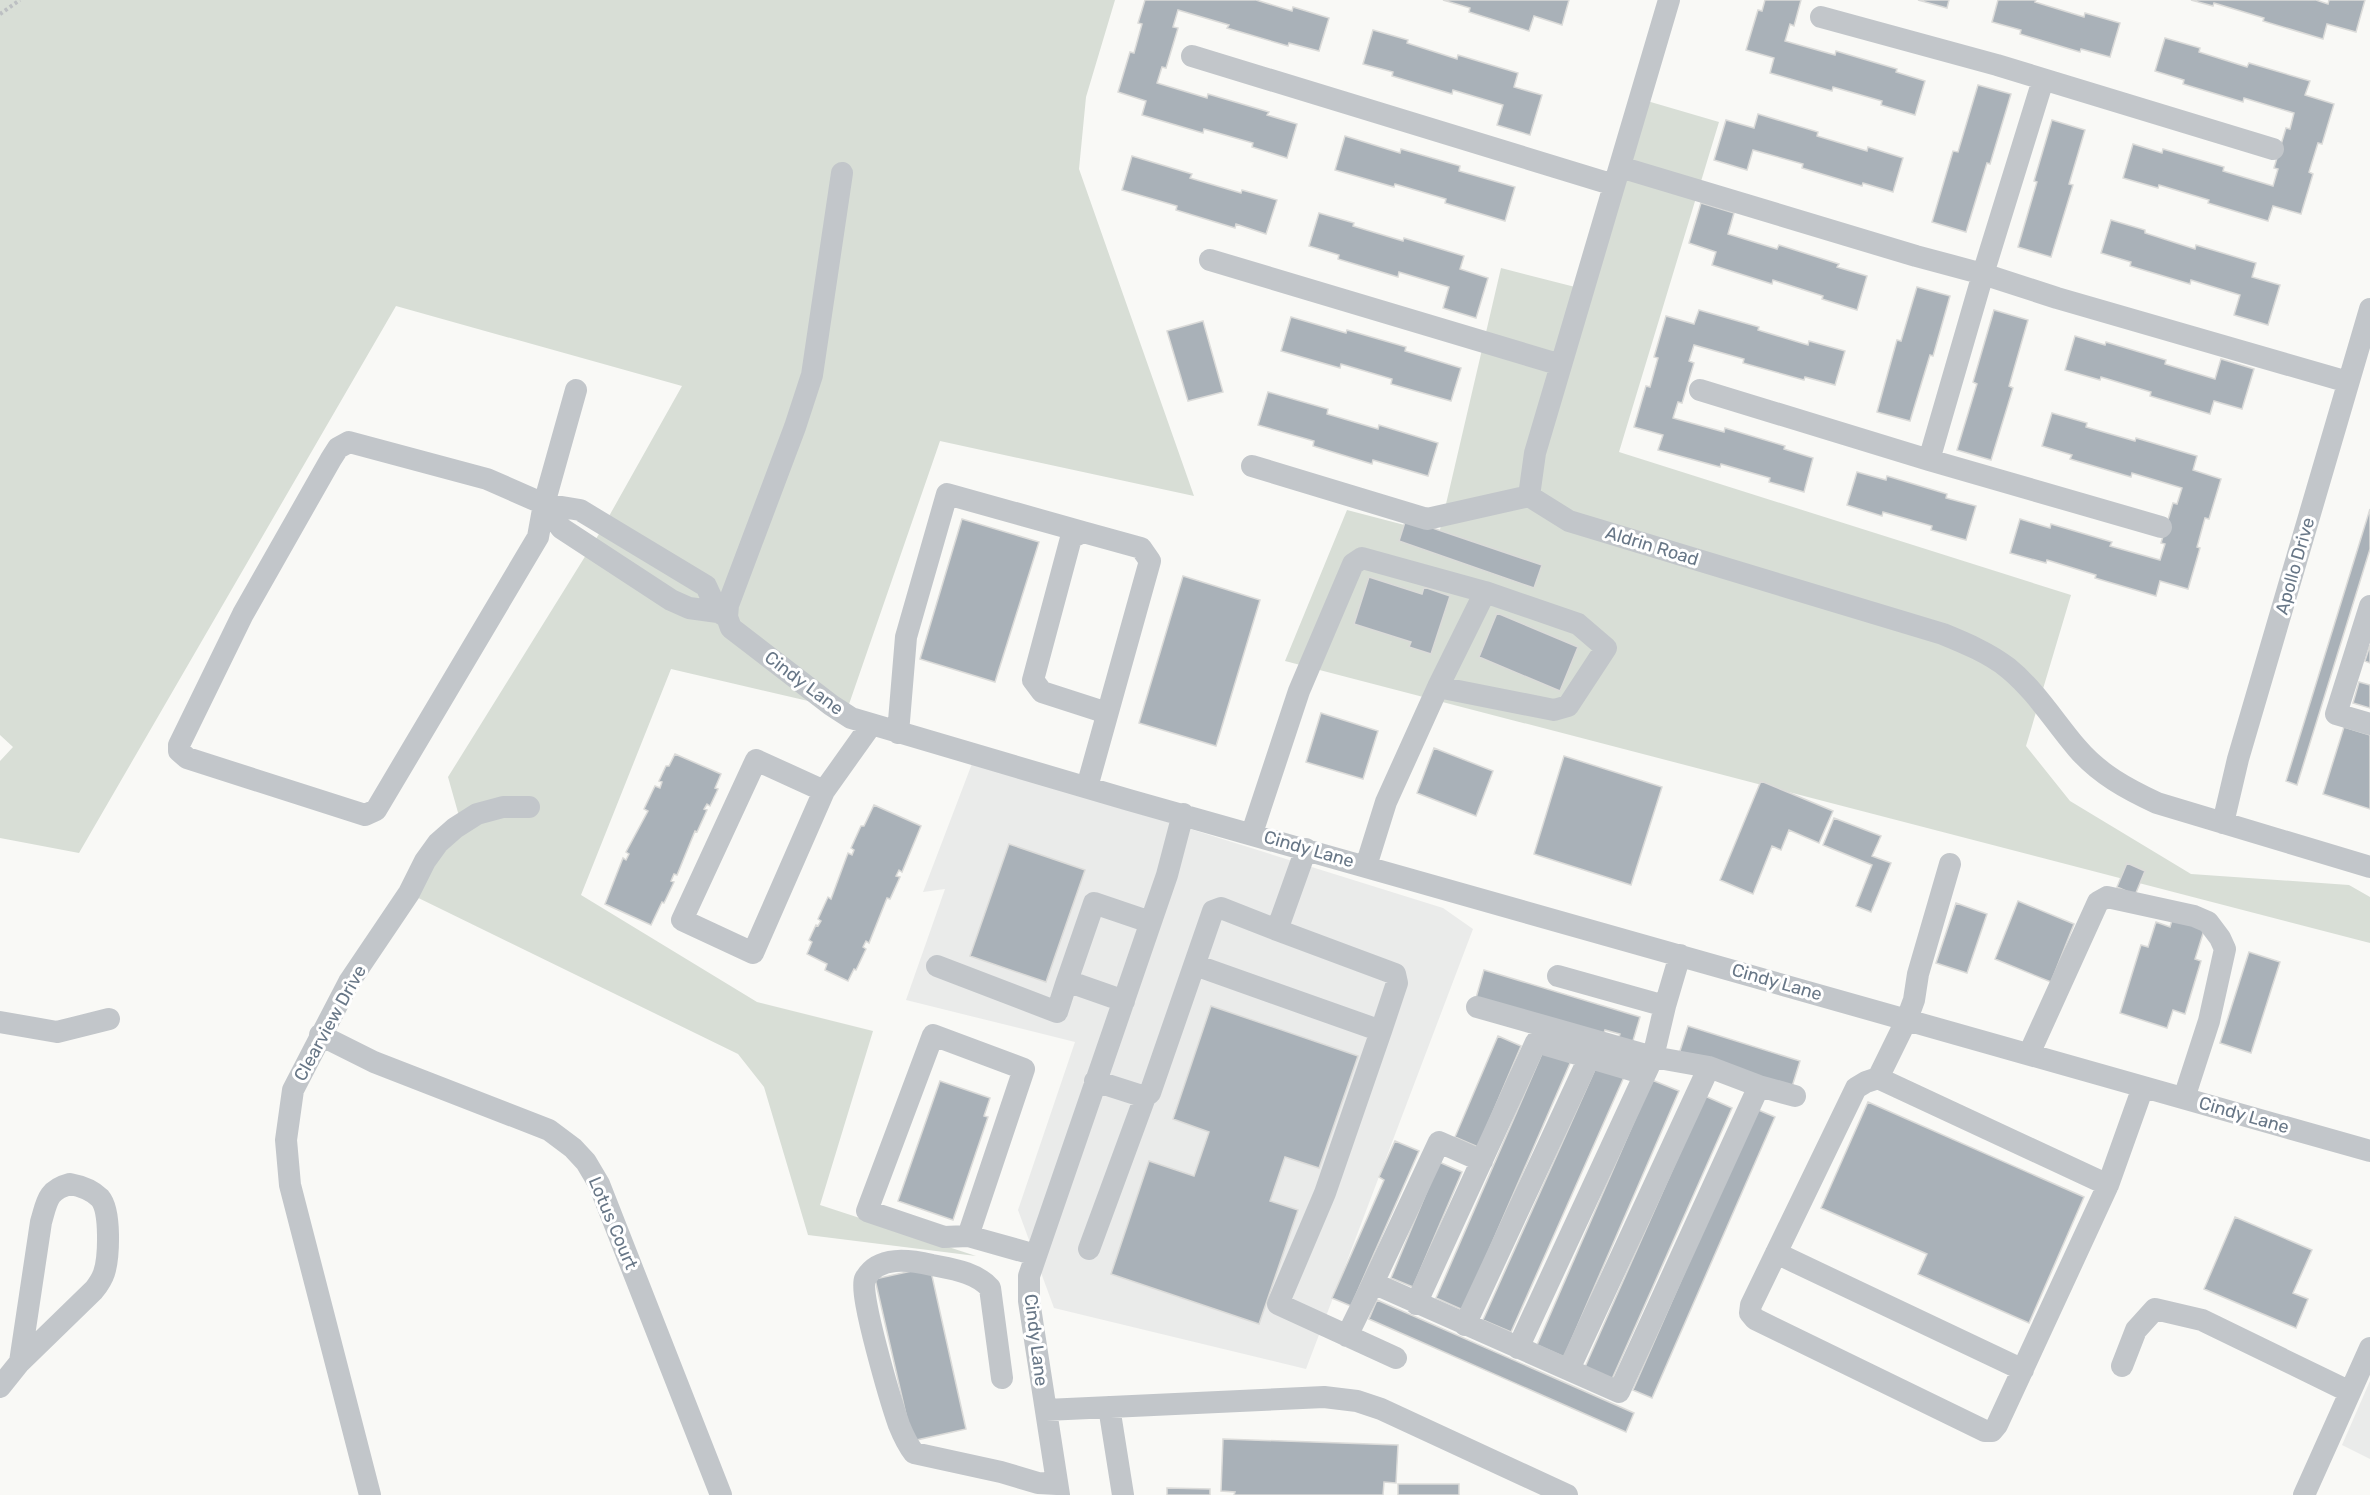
<svg xmlns="http://www.w3.org/2000/svg" width="2370" height="1495" viewBox="0 0 2370 1495" font-family="Rubik,sans-serif">
<style>
.built{fill:#eaebea}
.green{fill:#d8ded6}
.building{fill:#a9b1b8;stroke:#dbdbd9;stroke-width:1.5}
.lines{fill:none;stroke-linecap:round;stroke-linejoin:round}
.path{stroke:#bcbfc2;stroke-width:4;stroke-dasharray:3 3;stroke-linecap:butt}
.minor{stroke:#c2c6ca;stroke-width:22}
.labels{text-anchor:middle;stroke-width:6;stroke-linejoin:round;paint-order:stroke}
.street-label{font-size:18px;fill:#687787;stroke:#fff}
</style>
<rect width="100%" height="100%" fill="#f9f9f6"/>
<path class="built" d="M973,761L1443,908L1473,929L1306,1369L1054,1308L1018,1210L1075,1042L906,1000L945,889L923,892Z
M2370,1381V1459L2342,1445Z"/>
<path class="green" d="M0,0H1115L1086,97L1079,169L1194,496L940,441L847,710L671,669L581,895L757,1002L873,1031L820,1205L976,1256L808,1235L764,1087L738,1054L400,889L459,816L448,777L599,534L682,386L396,306L79,853L0,838V761L13,747L0,735Z
M1637,98L1719,122L1619,452L2071,595L2026,746L2070,801L2191,874L2349,885L2370,897V943L1285,661L1347,510L1439,534L1501,268L1583,289Z"/>
<path class="building" d="M1145,0H1256L1292,11L1293,7L1329,18L1319,51L1289,43L1288,46L1227,28L1229,25L1178,10L1173,27L1178,28L1166,68L1162,67L1157,83L1207,98L1208,94L1269,112L1267,115L1297,124L1287,158L1252,147L1253,143L1204,129L1203,133L1142,115L1146,101L1118,92L1130,52L1134,53L1142,24L1138,23Z
M1443,0H1569L1562,25L1534,16L1529,31L1469,12L1470,8Z
M1765,0H1801L1794,26L1790,24L1785,41L1835,55L1836,51L1897,69L1896,72L1925,81L1915,115L1881,105L1882,101L1833,87L1832,91L1770,73L1774,58L1746,50L1758,10L1762,11Z
M1918,0H1949L1947,8Z
M1998,0H2036L2035,2L2084,17L2085,13L2120,23L2110,57L2081,49L2080,52L2020,34L2021,30L1992,22Z
M2191,0H2316L2328,4L2329,0H2365L2356,32L2327,24L2323,39L2263,21L2264,18L2214,3L2213,6Z
M1373,30L1408,40L1407,43L1457,59L1458,55L1518,73L1514,87L1542,95L1530,135L1497,125L1503,105L1453,90L1452,94L1392,76L1393,72L1363,64Z
M2165,38L2200,48L2199,52L2247,67L2249,63L2310,81L2305,95L2334,104L2322,144L2318,143L2309,172L2313,174L2301,214L2273,206L2268,221L2208,203L2209,200L2159,185L2158,188L2123,178L2133,144L2162,153L2163,149L2224,167L2223,171L2273,186L2278,169L2274,168L2286,128L2290,129L2294,113L2244,98L2243,102L2183,84L2184,80L2155,71Z
M1978,85L2011,94L1990,164L1987,163L1966,232L1932,222L1953,151L1958,152Z
M1758,114L1818,132L1817,136L1867,151L1868,147L1903,158L1893,192L1863,183L1862,186L1802,168L1803,164L1753,150L1747,170L1714,160L1726,120L1754,128Z
M2052,120L2085,130L2069,184L2073,185L2051,257L2018,247L2037,182L2034,181Z
M1345,136L1400,153L1401,149L1460,166L1459,171L1515,187L1505,221L1445,203L1446,199L1395,184L1394,187L1335,170Z
M1132,156L1192,174L1190,178L1241,193L1242,190L1277,200L1266,234L1236,224L1235,228L1176,210L1177,206L1122,190Z
M1701,203L1734,213L1728,234L1777,249L1779,245L1839,264L1837,267L1867,276L1857,310L1822,299L1823,296L1773,280L1772,284L1712,265L1716,252L1689,243Z
M1319,213L1354,223L1353,226L1403,241L1404,238L1464,256L1460,269L1488,278L1476,318L1443,308L1449,287L1399,272L1398,277L1338,259L1339,255L1309,246Z
M2111,220L2145,230V233L2195,249L2196,245L2256,263L2252,277L2280,285L2268,325L2234,315L2240,295L2191,280L2190,284L2130,266L2131,262L2101,253Z
M1917,287L1950,296L1933,356L1930,355L1910,421L1877,412L1897,340L1901,341Z
M1699,310L1759,327L1758,330L1808,345L1809,341L1845,351L1835,385L1805,377L1804,380L1743,363L1744,359L1694,345L1689,361L1694,363L1682,403L1678,402L1673,418L1724,432L1725,428L1785,446L1784,449L1813,458L1804,492L1769,482L1770,478L1721,464L1720,467L1658,450L1663,435L1634,427L1646,386L1650,387L1658,358L1654,357L1666,316L1694,324Z
M1994,310L2028,320L2009,386L2013,388L1991,460L1957,450L1977,384L1973,382Z
M1291,317L1346,333L1347,330L1406,347L1405,351L1461,368L1451,401L1391,384L1392,379L1341,364L1340,368L1281,351Z
M1203,321L1223,392L1188,401L1167,331Z
M2075,336L2105,345L2106,342L2166,360L2165,364L2215,379L2221,359L2254,369L2242,409L2214,401L2210,414L2150,396L2151,392L2101,377L2100,380L2065,370Z
M1268,392L1328,409L1327,414L1378,429L1379,425L1438,443L1428,476L1373,460L1372,464L1313,446L1314,441L1258,425Z
M2052,413L2087,423L2086,427L2135,441L2136,438L2197,456L2193,470L2221,479L2209,519L2205,518L2197,547L2200,548L2188,589L2160,581L2156,596L2095,578L2096,575L2047,560L2046,563L2010,553L2020,519L2050,528L2051,524L2112,542L2110,546L2160,560L2165,544L2161,543L2173,503L2177,504L2182,488L2132,473L2131,477L2070,459L2072,455L2042,446Z
M1857,472L1886,480L1887,476L1947,494L1946,498L1976,506L1966,540L1931,530L1932,526L1883,512L1882,516L1847,505Z
M2370,509V549L2297,785L2286,781Z
M962,519L1039,542L995,682L920,659Z
M1406,519L1542,565L1534,588L1399,541Z
M1183,576L1260,600L1216,746L1139,723Z
M1369,577L1422,594L1424,587L1450,596L1431,654L1409,647L1411,642L1354,624Z
M1497,613L1578,647L1560,691L1479,657Z
M2370,645V663L2365,661Z
M2359,682L2370,685V708L2353,703Z
M1321,713L1378,731L1363,779L1306,762Z
M2344,727L2370,735V809L2323,794Z
M1434,748L1493,771L1476,816L1417,793Z
M675,754L721,774L715,788L718,789L710,806L707,804L704,809L707,810L697,832L695,831L677,875L674,874L671,881L674,882L664,903L662,902L651,925L605,904L623,858L626,860L629,854L626,852L648,811L644,809L655,786L660,788L662,782L659,781L666,766H669Z
M1564,756L1662,787L1631,885L1534,854Z
M1761,781L1833,811L1819,843L1789,830L1781,850L1772,846L1753,894L1720,880Z
M874,805L921,826L902,872L899,870L896,876L900,877L890,899L887,898L869,943L866,941L863,947L866,949L856,970L854,969L848,981L825,970L827,964L807,954L812,942L809,940L816,925L818,926L821,921L818,919L828,897L831,899L848,853L852,855L854,850L851,848L861,826H864Z
M1834,818L1881,836L1872,856L1891,863L1871,912L1856,906L1872,865L1823,845Z
M1009,844L1085,870L1046,982L970,956Z
M2127,863L2145,871L2135,895L2117,887Z
M2018,901L2074,924L2051,982L1995,959Z
M1956,903L1987,914L1967,973L1936,963Z
M2173,917L2205,927L2195,959L2201,961L2185,1014L2173,1010L2167,1028L2120,1013L2141,945L2148,947L2156,922L2170,927Z
M2249,952L2280,962L2251,1053L2220,1043Z
M1484,970L1640,1017L1632,1044L1618,1040L1620,1034L1605,1030L1603,1036L1476,998Z
M1211,1006L1358,1056L1319,1168L1285,1157L1270,1201L1298,1210L1259,1324L1111,1274L1149,1161L1194,1176L1209,1132L1173,1119Z
M1688,1026L1800,1061L1791,1090L1679,1054Z
M1498,1036L1521,1046L1478,1147L1455,1137Z
M1544,1049L1571,1061L1463,1310L1436,1298Z
M1597,1065L1624,1077L1511,1332L1483,1320Z
M1652,1080L1679,1091L1564,1357L1537,1345Z
M940,1081L990,1098L984,1116L988,1117L953,1220L898,1201Z
M1705,1096L1732,1108L1612,1379L1585,1367Z
M1868,1102L2084,1197L2029,1323L1918,1274L1927,1254L1821,1208Z
M1756,1109L1775,1117L1652,1398L1633,1390Z
M1395,1141L1419,1151L1351,1306L1332,1298L1384,1180L1379,1177Z
M1439,1162L1462,1172L1413,1287L1391,1278Z
M2235,1217L2312,1250L2293,1293L2308,1299L2296,1328L2204,1289Z
M930,1267L966,1429L912,1441L875,1279Z
M1377,1300L1634,1413L1626,1432L1369,1319Z
M1223,1439L1398,1445L1396,1483L1384,1482L1383,1495H1234L1235,1492L1221,1491Z
M1398,1484H1459V1495H1398Z
M1167,1488L1210,1489V1495H1167Z"/>
<g class="lines">
<path class="path" d="M0,14L20,0"/>
<path class="minor" d="M1821,17L1997,65L2273,149
M1192,56L1614,185
M1620,167L1916,256L1983,274L2057,298L2348,382
M842,173L812,375L795,427L728,605L727,617L731,628L831,705L851,718L1129,800L2370,1151
M1210,260L1561,365
M1700,390L1929,460L2161,527
M1929,460L1983,274L2043,80
M1252,466L1427,519L1529,496
M1529,496L1569,521L1943,634C1965,643 1989,653 2008,668C2036,691 2054,721 2077,748C2099,774 2127,789 2157,803L2370,867
M1529,496L1535,453L1669,0
M544,504L487,479L349,442L338,448L331,459L243,614L179,745V751L187,758L365,815L376,810L538,537L544,504L576,390
M2370,606L2336,714L2370,724
M718,612L706,586L580,510L544,504L561,528L671,600L689,608L718,612L727,617
M1438,687L1485,592
M898,733L906,637L947,494L1083,532
M1087,787L1150,561L1141,548L1083,532L1071,538L1033,680L1042,692L1107,713
M824,791L756,760L682,920L753,953L824,791L871,725
M2223,823L2238,759L2370,309
M1252,833L1299,691L1353,564L1362,558L1485,592L1578,624L1606,648L1568,706L1554,710L1438,687L1386,802L1366,866
M1950,864L1918,974L1914,1000L1907,1019L1878,1078L1866,1082L1856,1088L1751,1305L1750,1313L1755,1319L1985,1431H1992L1997,1425L2108,1185L2143,1087
M1195,965L1381,1031L1397,983L1395,974L1277,930
M937,966L1057,1012L1067,981
M1558,976L1665,1006L1680,955
M1124,1001L1067,981L1094,903L1150,922
M1665,1006L1653,1057L1709,1067L1759,1086L1795,1096
M1477,1007L1653,1057L1518,1348
M0,1022L57,1032L109,1019
M1381,1031L1325,1193L1278,1304L1396,1358
M320,1035L374,1062L549,1130L573,1148L586,1162L599,1184L721,1495
M2029,1054L2098,902L2107,897L2194,916L2208,922L2220,938L2225,949L2209,1021L2184,1098
M1878,1078L2108,1185
M1095,1081L1145,1097L1150,1093L1213,911L1221,908L1277,930L1306,849
M1482,1161L1439,1142L1373,1283L1619,1392L1759,1086
M70,1184C81,1186 92,1190 100,1198C111,1211 109,1258 104,1273C102,1279 98,1285 94,1290L20,1362L41,1222C47,1202 47,1190 70,1184Z
M968,1236L1024,1069L933,1035L867,1211L944,1237L968,1236L1036,1255
M1089,1249L1145,1097
M1776,1253L2023,1370
M1416,1304L1536,1042L1645,1074
M1465,1325L1589,1058
M1347,1336L1373,1283
M2122,1366L2136,1330L2155,1309L2202,1320L2350,1392
M1569,1369L1709,1067
M1002,1378L990,1288C976,1272 952,1269 932,1265C910,1260 878,1255 865,1279C858,1292 892,1405 899,1425C903,1435 907,1444 914,1453L1001,1472L1038,1483L1057,1484
M0,1387L20,1362
M1109,1407L1123,1495
M1046,1410L1324,1397L1357,1401L1381,1409L1567,1495
M370,1495L290,1185L286,1140L293,1090L349,982L409,893L425,861L438,843L455,828L477,814L503,807H529
M1059,1495L1029,1301V1276L1167,875L1183,814
M2304,1495L2370,1348"/>
</g>
<g class="labels">
<g class="street-label">
<text transform="translate(1652 546) rotate(17)" y="6">Aldrin Road</text>
<text transform="translate(2295 566) rotate(-74)" y="6">Apollo Drive</text>
<text transform="translate(804 683) rotate(37)" y="6">Cindy Lane</text>
<text transform="translate(1309 849) rotate(16)" y="6">Cindy Lane</text>
<text transform="translate(1777 982) rotate(16)" y="6">Cindy Lane</text>
<text transform="translate(330 1023) rotate(-61)" y="6">Clearview Drive</text>
<text transform="translate(2244 1115) rotate(16)" y="6">Cindy Lane</text>
<text transform="translate(613 1223) rotate(67)" y="6">Lotus Court</text>
<text transform="translate(1036 1340) rotate(83)" y="6">Cindy Lane</text>
</g>
</g>
</svg>
